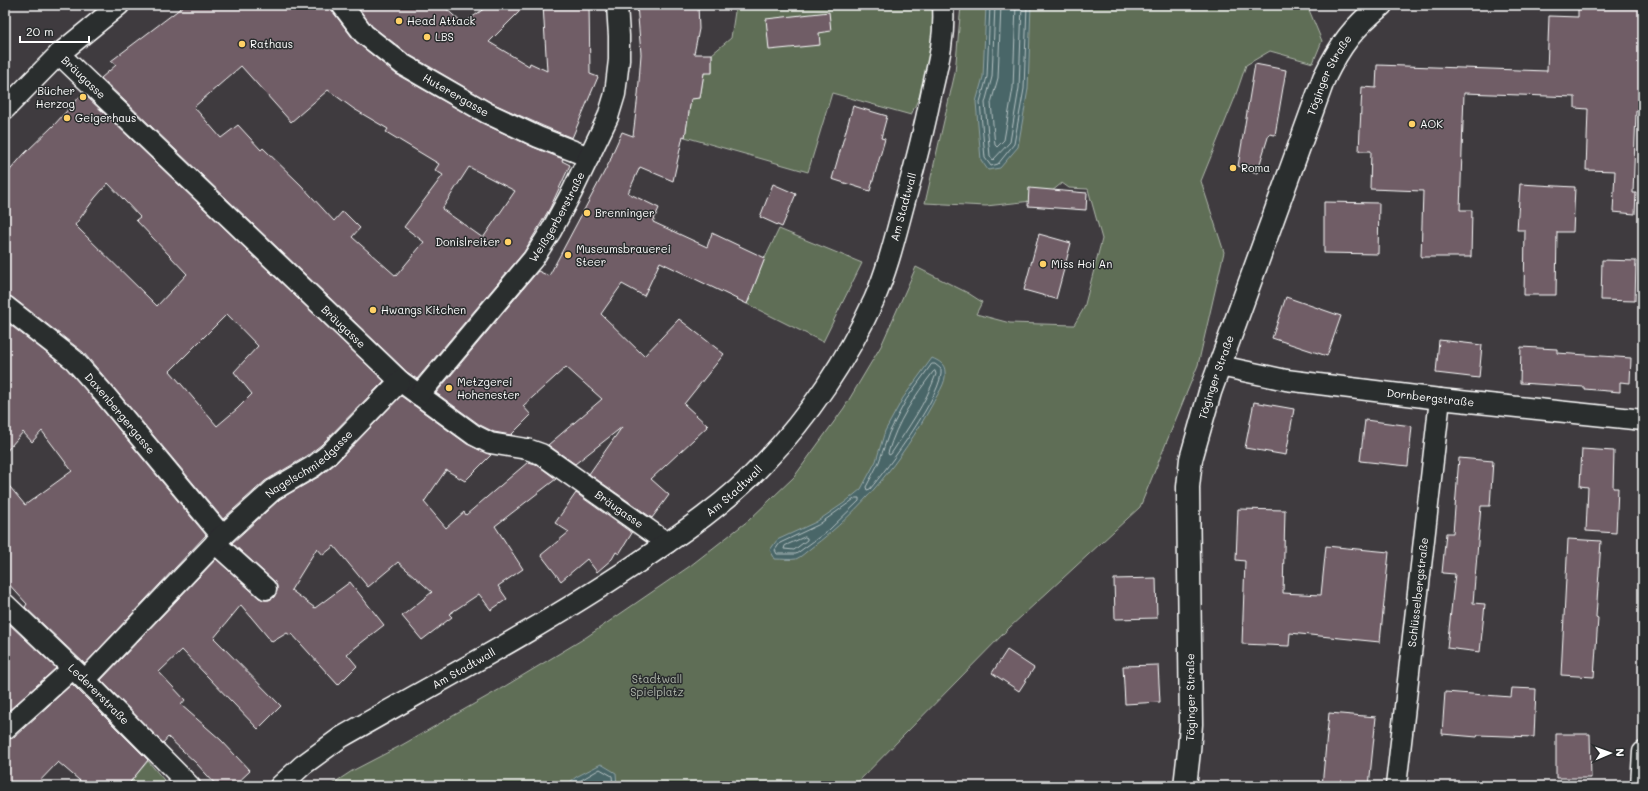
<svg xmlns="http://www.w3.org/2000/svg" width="1648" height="791" viewBox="0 0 1648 791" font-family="Mali,sans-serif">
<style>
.green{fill:#5f6e57;stroke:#afb6ab}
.water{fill:#486668;stroke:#91a3a4}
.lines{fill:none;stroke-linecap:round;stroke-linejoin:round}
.shore{stroke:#b6c2c3;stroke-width:1}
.building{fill:#6f5d66;stroke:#fff;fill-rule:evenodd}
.minor-casing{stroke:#fff;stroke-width:23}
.tertiary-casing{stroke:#fff;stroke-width:25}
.minor{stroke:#2a2d2e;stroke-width:20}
.tertiary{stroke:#2a2d2e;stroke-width:22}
.poi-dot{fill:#ffd166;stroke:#2a2d2e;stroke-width:1.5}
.labels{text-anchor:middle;stroke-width:3;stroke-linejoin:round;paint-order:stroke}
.poi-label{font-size:11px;fill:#fff;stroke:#2a2d2e;text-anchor:start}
.street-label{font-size:11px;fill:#fff;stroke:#2a2d2e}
.park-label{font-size:11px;fill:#afb6ab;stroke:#2a2d2e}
</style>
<rect width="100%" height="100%" fill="#3f3b3f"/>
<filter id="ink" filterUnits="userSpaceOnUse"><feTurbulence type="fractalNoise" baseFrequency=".025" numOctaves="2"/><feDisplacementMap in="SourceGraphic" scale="8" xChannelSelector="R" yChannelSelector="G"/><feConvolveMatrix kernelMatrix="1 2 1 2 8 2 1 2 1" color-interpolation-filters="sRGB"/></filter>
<g filter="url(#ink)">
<path class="green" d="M736,5H934L936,23L925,84L911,115L832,93L808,172L685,137L691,99L700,98L704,73L712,72V54L731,38Z
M961,5H1307L1322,41L1313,63L1270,51L1246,65L1234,100L1201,181L1224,252L1198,365L1140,507L1010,627L854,786H329L352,771L402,745L502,688L585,638L690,566L749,520L794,477L844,408L881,346L916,267L968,293L982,302L976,314L1010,323L1074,325L1084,308L1102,239L1088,189L1069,188L1062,183L1041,200L986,206L925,203L955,73Z
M779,229L862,263L823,342L747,304L765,258Z
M148,761L169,786H127Z"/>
<path class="water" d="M986,5H1031L1028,89L1018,147L1000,168L988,170L981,160L976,102L983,77Z
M932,358C939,361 945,364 945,372C947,383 936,396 932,405C901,461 862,510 811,548C807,551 801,557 796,559C790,560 782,559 775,559L770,550L777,540L816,522L844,503L861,489L876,461L885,431L903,398Z
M601,764L616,773L617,786H565L576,777Z"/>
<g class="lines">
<path class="shore" d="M990,5L987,77L980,102L985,158L991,166L998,164L1014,144L1024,89L1027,5
M995,5L992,77L985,103L990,156L993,160L1010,142L1019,88L1022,5
M1001,5L998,78L991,103L995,145L997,147L1004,140L1013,88L1016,5
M932,364H935L941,369C945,392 886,470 870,489L867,490L866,487L879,462L889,433L906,400Z
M935,371L936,374C926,403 908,428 891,454L889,455L888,453C897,422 914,397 933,372Z
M856,498H859V501L829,530L796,554H777L775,550L780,543L818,525Z
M805,537L807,538V540L794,550L784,549L785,546Z
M571,786L600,769L612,776L613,786"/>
</g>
<path class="building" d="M185,5H331L333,12L355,41L396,74L482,123L533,147L563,159L562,161L570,165L550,208L524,252L417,379L407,372L101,78L116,65L111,61ZM241,66L291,122L328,90L354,109L388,129L386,132L439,164L435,170L443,175L404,227L424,242L396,276L352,237L360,228L343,211L334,221L301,185L263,148L261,150L238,125L221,138L194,107ZM469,167L515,191L483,238L442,209Z
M356,5H442L463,24L489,5H526L489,42L529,66L530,63L547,71L543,5H589L590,74L598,77L572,138L543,126L492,103L408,54L372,26Z
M637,5H698L699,29L694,54H712V73H704L700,98L691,99L685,137L683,136L673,181L640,167L628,193L659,208L653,222L707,247L712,233L765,258L747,304L660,262L644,296L622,284L601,314L644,356L679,319L724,354L684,404L708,426L651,479L669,495L652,518L589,474L622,427L575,464L548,445L602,399L566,367L523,406L531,415L511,435L494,432L480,425L436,393L538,271L549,276L610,161L613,152L622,132L633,136L638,95L641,54Z
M1578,5H1643L1641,111H1636L1633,193H1636L1635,214L1613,212L1615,171L1586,170L1588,109L1575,108V97L1464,93L1460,210H1472L1471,257H1421L1423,191L1370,189L1371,151H1359L1362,87L1376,88L1377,65L1547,71L1549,16L1578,17Z
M829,12L831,31L819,33L820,45L769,50L766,19Z
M1255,64L1286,70L1275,135L1269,134L1257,173L1238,166Z
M83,93L384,381L321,445L307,456L265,481L223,519L114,388L83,352L12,297L5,295V176L24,154L54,125ZM108,183L140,217L136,220L187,274L157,306L75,225L95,198ZM227,314L258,346L234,372L252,394L237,409L217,426L170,371Z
M853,106L887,116L881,138L885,139L870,191L832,179Z
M773,184L796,194L782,227L760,217Z
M1520,184L1575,187L1573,232H1557L1556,295H1524L1525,230H1517Z
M1029,188L1087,193L1086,210L1028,206Z
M1324,202L1379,203L1378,254L1324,253Z
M1039,234L1071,243L1056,299L1024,290Z
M1602,260L1636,261L1635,301L1601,300Z
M1286,297L1341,316L1327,356L1272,338Z
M5,321L66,368L96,402L206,535L85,664L25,607L27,604L5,580V481L25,505L72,471L42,431L32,442L23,432L5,453Z
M1439,340L1482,345L1479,378L1436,373Z
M1521,347L1557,349V353L1631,358L1630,383L1620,382V392L1584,389V387L1520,383Z
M401,396L467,444L491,455L465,481L446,470L424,502L446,528L464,512L466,515L528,462L536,464L556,479L495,526L523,569L498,586L507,599L491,610L479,594L449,614L452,617L422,640L402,616L432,592L398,562L368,587L334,546L323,555L317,548L291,590L315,608L350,582L384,625L347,654L357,666L338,685L292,634L290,635L287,633L272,642L241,605L214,638L281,706L258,729L182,650L159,672L185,700L181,705L221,740L250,771L234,786H217L196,763L168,737L163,743L101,680L216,559L259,598L264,600H269L274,597L277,591V586L274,581L232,543L280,499L320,476L336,463Z
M1254,402L1294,409L1286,455L1245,448Z
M1365,420L1412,426L1408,466L1360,461Z
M1582,449L1614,451L1613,488H1618L1616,533L1586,531L1588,487L1580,486Z
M1459,458L1493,461L1490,506H1481L1473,603L1485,604L1480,652L1447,648L1455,574L1442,573L1446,533H1453Z
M576,493L632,533L619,554L616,552L612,559L597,572L587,559L561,581L541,555L569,532L555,523Z
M1238,509L1285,510L1283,593L1321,595L1326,546L1389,552L1380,642L1290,633L1289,646L1242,644L1245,561L1236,560Z
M1568,539L1601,541L1596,617L1598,618L1594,677L1561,675Z
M1156,578L1157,618L1115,619L1114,579Z
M8,623L56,668L5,714V626Z
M1007,650L1034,668L1019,691L992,673Z
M1158,665L1160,702L1125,704L1123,666Z
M72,684L148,760L127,786H86L58,762L35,786H5V740L13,738Z
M1512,688L1536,689L1534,737L1478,735L1477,737L1442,734L1445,692L1511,697Z
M1329,713L1376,717L1369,786H1322Z
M1556,734H1590L1591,778H1556Z"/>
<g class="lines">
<defs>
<g id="minor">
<path id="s1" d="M342,5L364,34L402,64L487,113L538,137L589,157"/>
<path id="s2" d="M59,54L400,381L474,435L490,443L527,449L541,454L667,543"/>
<path d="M5,109L59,54L119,5"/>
<path id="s3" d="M5,306L74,360L105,395L222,536"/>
<path id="s4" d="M1220,366L1286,380L1440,399L1643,420"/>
<path id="s5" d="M419,395L533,259L551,231L572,192L608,117L615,94L619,60V36L617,5"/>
<path d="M215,543L266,589"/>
<path id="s6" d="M5,604L85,680L190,786"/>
<path id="s7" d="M85,680L222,536L273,490L314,466L329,454L400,381"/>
<path d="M5,729L72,669"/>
<path id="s8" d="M280,786L303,765L340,738C438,682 539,629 633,566C679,535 726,504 764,463C809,416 847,359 874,300C889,266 897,229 907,193C917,159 925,125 932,90C939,60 945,36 943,5"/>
<path id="s9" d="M1396,786L1440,399"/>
<path d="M1641,786L1643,752"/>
</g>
<g id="tertiary">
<path id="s10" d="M1185,786L1189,751L1191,724L1188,487L1191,459L1210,392L1324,78C1340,45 1353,28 1381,5"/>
</g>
</defs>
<use href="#minor" class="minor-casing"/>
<use href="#tertiary" class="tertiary-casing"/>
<use href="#minor" class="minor"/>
<use href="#tertiary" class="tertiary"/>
</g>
</g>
<g class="poi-dot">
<circle cx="399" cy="21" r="4"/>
<circle cx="427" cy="37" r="4"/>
<circle cx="242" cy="44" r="4"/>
<circle cx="83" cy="97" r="4"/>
<circle cx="67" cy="118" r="4"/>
<circle cx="1412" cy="124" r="4"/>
<circle cx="1233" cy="168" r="4"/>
<circle cx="587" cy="213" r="4"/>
<circle cx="508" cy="242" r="4"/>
<circle cx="568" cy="255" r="4"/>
<circle cx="1043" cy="264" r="4"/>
<circle cx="373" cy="310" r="4"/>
<circle cx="449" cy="388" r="4"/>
</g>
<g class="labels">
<g class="poi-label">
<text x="407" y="25">Head Attack</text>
<text x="435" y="41">LBS</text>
<text x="250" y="48">Rathaus</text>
<text x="75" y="95" text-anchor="end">Bücher<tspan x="75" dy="13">Herzog</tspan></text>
<text x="75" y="122">Geigerhaus</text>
<text x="1420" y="128">AOK</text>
<text x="1241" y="172">Roma</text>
<text x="595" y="217">Brenninger</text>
<text x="500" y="246" text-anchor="end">Donislreiter</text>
<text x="576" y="253">Museumsbrauerei<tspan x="576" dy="13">Steer</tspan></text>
<text x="1051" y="268">Miss Hoi An</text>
<text x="381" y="314">Hwangs Kitchen</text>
<text x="457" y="386">Metzgerei<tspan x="457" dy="13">Hohenester</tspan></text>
</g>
<g class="street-label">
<text dy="4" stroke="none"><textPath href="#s10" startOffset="736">Töginger Straße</textPath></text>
<text dy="4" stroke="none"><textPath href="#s2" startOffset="34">Bräugasse</textPath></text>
<text dy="4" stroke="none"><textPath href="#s1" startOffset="147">Huterergasse</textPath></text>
<text dy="4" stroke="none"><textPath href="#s8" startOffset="879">Am Stadtwall</textPath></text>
<text dy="4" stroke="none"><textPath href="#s5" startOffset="226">Weißgerberstraße</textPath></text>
<text dy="4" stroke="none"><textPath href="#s2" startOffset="394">Bräugasse</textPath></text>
<text dy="4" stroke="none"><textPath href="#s10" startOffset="413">Töginger Straße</textPath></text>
<text dy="4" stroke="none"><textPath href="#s4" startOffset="213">Dornbergstraße</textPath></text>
<text dy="4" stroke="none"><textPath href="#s3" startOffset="158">Daxenbergergasse</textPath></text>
<text dy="4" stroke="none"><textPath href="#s7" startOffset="312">Nagelschmiedgasse</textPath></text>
<text dy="4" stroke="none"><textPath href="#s8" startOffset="543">Am Stadtwall</textPath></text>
<text dy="4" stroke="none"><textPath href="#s2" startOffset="730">Bräugasse</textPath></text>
<text dy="4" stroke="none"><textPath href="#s9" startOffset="195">Schlüsselbergstraße</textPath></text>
<text dy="4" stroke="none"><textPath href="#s8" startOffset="219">Am Stadtwall</textPath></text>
<text dy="4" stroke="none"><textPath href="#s6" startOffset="130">Ledererstraße</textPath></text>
<text dy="4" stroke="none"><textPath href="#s10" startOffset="89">Töginger Straße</textPath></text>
</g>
<g class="park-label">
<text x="657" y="683">Stadtwall<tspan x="657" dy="13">Spielplatz</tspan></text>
</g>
</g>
<rect width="1648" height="791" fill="none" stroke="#2a2d2e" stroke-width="20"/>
<rect x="10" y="10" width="1628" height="771" fill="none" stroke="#fff" stroke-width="1.5" filter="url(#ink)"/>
<g transform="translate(1610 753) rotate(88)" stroke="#2a2d2e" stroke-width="3" paint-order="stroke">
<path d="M0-3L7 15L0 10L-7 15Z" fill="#ffffff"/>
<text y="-6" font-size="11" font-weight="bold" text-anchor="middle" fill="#ffffff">N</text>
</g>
<path d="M20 36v6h69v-6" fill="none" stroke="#ffffff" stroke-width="2"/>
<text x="26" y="36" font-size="12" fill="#ffffff" stroke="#2a2d2e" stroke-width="3" paint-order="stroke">20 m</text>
</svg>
